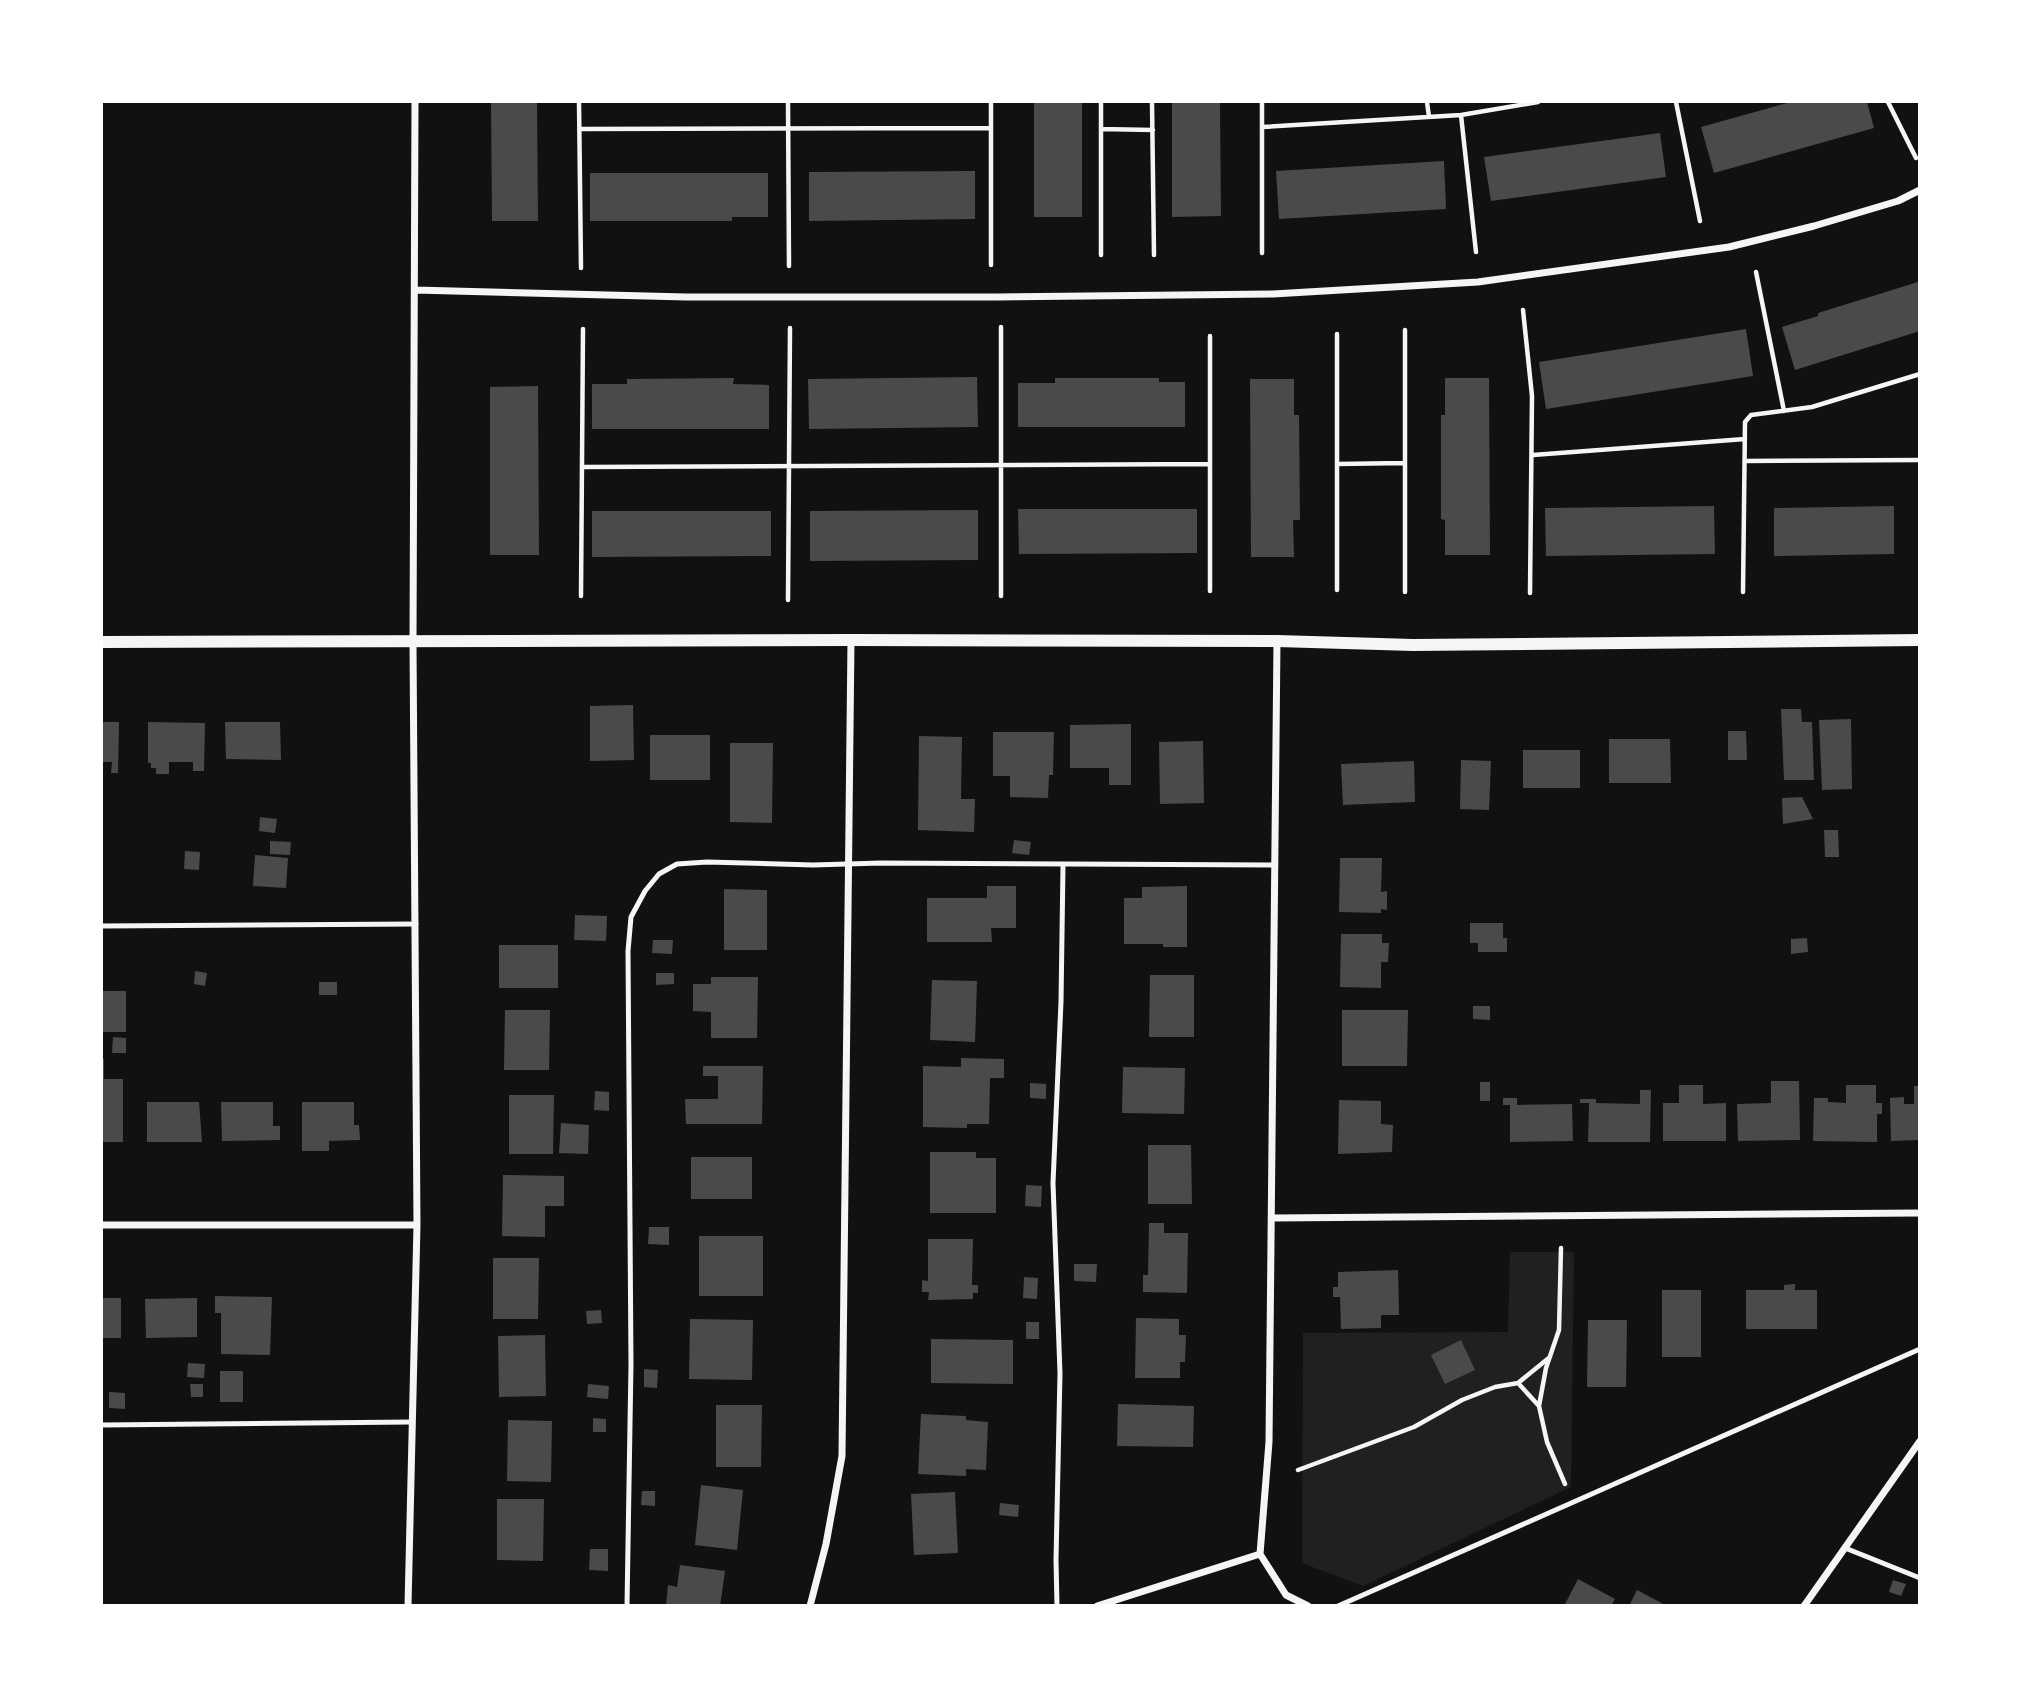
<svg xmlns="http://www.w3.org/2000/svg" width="2021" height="1707" viewBox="0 0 2021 1707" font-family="Figtree,sans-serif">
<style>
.green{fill:#202020}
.building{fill:#4a4a4a}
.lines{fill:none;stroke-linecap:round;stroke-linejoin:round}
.path{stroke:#f5f5f5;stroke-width:4.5}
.service{stroke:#f5f5f5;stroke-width:5}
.minor{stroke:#f5f5f5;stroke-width:7}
.tertiary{stroke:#f5f5f5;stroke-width:12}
</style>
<rect width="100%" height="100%" fill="#111"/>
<path class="green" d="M1510,1252H1574L1571,1487L1363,1586L1302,1563L1303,1333L1508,1332Z"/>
<path class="building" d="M491,102H537L538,221H492Z
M1034,102H1082V217H1034Z
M1172,102H1220L1221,216L1172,217Z
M1791,102H1867L1874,128L1714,173L1701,127Z
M1660,133L1666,177L1491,201L1484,157Z
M1444,161L1446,209L1279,219L1276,171Z
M975,171V219L809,221V172Z
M590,173H768V217H732V221H590Z
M1918,282L1920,286V331L1795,370L1782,327L1818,316V313Z
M1746,329L1753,376L1546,409L1539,362Z
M977,377L978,427L809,429L808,379Z
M734,378L733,384L769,385V429H592V384H627V379Z
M1055,378H1159V382H1185V427H1018V383H1055Z
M1445,378H1489L1490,555H1445V520L1441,519V415H1445Z
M1250,379H1294V415H1299L1300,520H1293L1294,557H1251Z
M538,386L539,555H490V387Z
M1714,506L1715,554L1546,556L1545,508Z
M1894,506V554L1774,556V508Z
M1018,509H1197V553L1019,554Z
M978,510V560L810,561V511Z
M592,511H771V556L592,557Z
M633,705L634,760L590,761V706Z
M1781,709H1801L1802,722H1812L1814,780H1784Z
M1851,719L1852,789L1822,790L1819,720Z
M102,722H119L118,773H111L112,762H102Z
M148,722L205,723L204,771H193V762H169V774H156V768H151V763H148Z
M225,722H280L281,760L226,759Z
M1131,724V785H1109V768H1070V725Z
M1728,731H1746L1747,760H1728Z
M993,732H1054L1053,775H1049L1048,798L1010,797V776H993Z
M650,735H710V780H650Z
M919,736L962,737L961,799H975L974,832L918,830Z
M1609,739H1670L1671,783H1609Z
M1203,741L1204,803L1160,804L1159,742Z
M730,743H773L772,823L730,822Z
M1523,750H1580V788H1523Z
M1461,760L1491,761L1489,810L1460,809Z
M1414,761L1415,802L1343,805L1341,764Z
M1802,797L1813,819L1783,824L1782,798Z
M260,817L277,819L275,833L259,831Z
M1824,830H1838L1839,857H1825Z
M1014,840L1031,842L1029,855L1012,853Z
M270,841L291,842L290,855L270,854Z
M185,851L200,852L199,870L184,869Z
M255,855L288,858L286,888L253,886Z
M1340,858H1382L1381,892L1387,891V910L1381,909V913L1339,912Z
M987,886H1016V928H991L992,942H927V898H987Z
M1187,886V947H1163V944H1124V898H1142V887Z
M724,889L767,890V950H724Z
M575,915L607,916L606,941L574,940Z
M1470,923H1503V938H1507V952H1478V943H1470Z
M1341,934H1382V943H1389L1388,962H1381V988L1340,987Z
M1807,938L1808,952L1791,954V939Z
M653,940H673L672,954L652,953Z
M499,945H558V988H499Z
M195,971L207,973L205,986L194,984Z
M656,973H674V984L656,985Z
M1150,975H1194V1037H1149Z
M711,977H758L757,1038H711V1012L693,1011V984H711Z
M932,980L977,981L975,1042L930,1040Z
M319,982H337V995H319Z
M102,991H126V1032H102Z
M1473,1006H1490V1020L1473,1019Z
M505,1010H550L549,1070H504Z
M1342,1010H1408L1407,1066H1342Z
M113,1037L126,1038V1053H112Z
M961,1058L1004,1059V1078H990L989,1124H967V1128L923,1127V1066L961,1067Z
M102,1059H104V1079H123V1142H102Z
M703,1066H763L762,1124H686L685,1099H718V1076H703Z
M1123,1067L1185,1068L1184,1114L1122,1113Z
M1771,1081H1799L1800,1140L1738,1141L1737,1104L1771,1103Z
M1480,1082H1490V1101H1480Z
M1030,1083L1046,1084V1099L1030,1098Z
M1679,1085H1703V1104L1726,1103V1141H1663V1103H1679Z
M1846,1085H1876V1103H1882V1114H1877V1142L1813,1141L1814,1098H1828V1102L1846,1103Z
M1914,1086H1920V1140L1891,1141L1890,1098L1904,1097V1104H1914Z
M1640,1090H1651L1650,1142H1588L1589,1103H1580V1099H1596V1103L1640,1104Z
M595,1091L609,1092V1111L594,1110Z
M509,1095H554L553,1154H509Z
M1503,1098H1517V1105L1572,1104L1573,1141L1510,1142V1105H1503Z
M1339,1100L1381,1101V1124L1393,1125L1392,1152L1338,1154Z
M147,1102H199L202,1142H147Z
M221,1102H273V1126H280V1140L222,1141Z
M302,1102H354V1125H359L360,1140L329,1141V1151H302Z
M561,1123L589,1125L588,1154L559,1153Z
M1148,1145H1191L1192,1204H1148Z
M930,1152H976V1158H996V1213H930Z
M691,1157H752V1199H691Z
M503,1175L564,1176V1206H545V1237L502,1236Z
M1026,1185L1042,1186L1041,1207L1025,1206Z
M1149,1223H1164V1233H1188L1187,1293L1143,1292V1275H1148Z
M649,1227H669V1245L648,1244Z
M699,1236H763V1296H699Z
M928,1239H973L972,1285H978V1293H973V1299L928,1300L929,1292H922V1280L928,1281Z
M493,1258H539L538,1319H493Z
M1074,1264H1097L1096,1282L1074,1281Z
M1398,1270L1399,1315H1381V1328L1341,1329L1340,1297H1333V1287H1338V1272Z
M1024,1277L1038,1278L1037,1299L1023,1298Z
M1795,1284V1290H1817V1329H1746V1290H1784V1285Z
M1662,1290H1701V1357H1662Z
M215,1296L272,1297L270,1355L221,1354V1313H215Z
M102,1298H121V1338H102Z
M197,1298V1337L146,1338L145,1299Z
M601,1310L602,1323L587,1324L586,1311Z
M1136,1318L1179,1319V1335H1186L1185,1362H1180V1378H1135Z
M690,1319L753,1320L752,1380L689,1379Z
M1588,1320H1627L1626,1387H1587Z
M1026,1322H1039V1339H1026Z
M545,1335L546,1396L499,1397L498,1336Z
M931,1339L1013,1340V1384L931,1383Z
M1461,1340L1475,1370L1445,1384L1431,1355Z
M188,1363L205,1364L204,1378L187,1377Z
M644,1369L658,1370L657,1388L644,1387Z
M220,1371H243V1402H220Z
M190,1384H203V1397H191Z
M588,1384L609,1386L608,1399L587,1397Z
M109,1392L125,1393V1409L109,1408Z
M1118,1404L1194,1406L1193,1447L1117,1446Z
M716,1405H762L761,1467H716Z
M921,1414L966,1416V1420L988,1422L986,1470L966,1469V1476L918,1474Z
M593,1418L606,1419V1432H593Z
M508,1420L552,1421L551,1482L507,1481Z
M701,1485L743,1490L737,1550L695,1545Z
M642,1491H655V1506L641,1505Z
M955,1492L958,1553L914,1555L911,1494Z
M497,1499H544L543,1561L497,1560Z
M1000,1503L1019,1505L1018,1517L999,1515Z
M590,1549H608V1571L589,1570Z
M680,1565L725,1571L720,1606H666L668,1585L677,1587Z
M1578,1579L1615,1599L1611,1606H1564Z
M1893,1580L1906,1584L1901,1596L1889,1592Z
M1637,1590L1667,1606H1629Z"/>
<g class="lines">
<path class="path" d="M579,102L581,268
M788,102L789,266
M991,102V265
M1152,102L1154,255
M1427,102L1429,117
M1676,102L1700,221
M1888,102L1916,158
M1461,115L1476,252
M1262,127L1461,115L1538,102
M579,129L991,128
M1101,129L1153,130
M1262,253V102
M1101,255V102
M1756,272L1784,411
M1523,310L1532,396L1530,593
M1337,334V590
M1210,336V591
M1533,455L1745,439
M1745,461L1920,460
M1337,464L1405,463
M582,467L1210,464
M1405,592V330
M1743,592L1745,422L1751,415L1812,407L1920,374
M581,596L583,329
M1001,596V327
M788,600L790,328
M1561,1248L1559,1330L1546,1368L1539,1406L1547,1442L1565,1484
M1518,1383L1550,1357
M1298,1470L1414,1427L1462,1400L1495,1387L1518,1383L1539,1406"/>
<path class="service" d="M102,926L416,924
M102,1425L412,1422
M1845,1548L1920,1578
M627,1606L631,1364L628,951L631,917L645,891L659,874L677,864L707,862L813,865L881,863L1273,865
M1057,1606L1056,1560L1060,1373L1053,1183L1061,1002L1063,866
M1338,1606L1920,1349"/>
<path class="minor" d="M415,290L686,297H997L1273,294L1478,282L1729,247L1814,226L1898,201L1920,190
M1273,1218L1920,1213
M102,1225H417
M1260,1554L1269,1442L1277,641
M1260,1554L1286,1595L1308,1606
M408,1606L417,1225L413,642L415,102
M810,1606L826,1544L842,1456L851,640
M1097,1606L1260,1554
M1804,1606L1920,1441"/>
<path class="tertiary" d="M102,642L851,640L1277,641L1413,645L1920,640"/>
</g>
<rect width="2021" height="1707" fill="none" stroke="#ffffff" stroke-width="206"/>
</svg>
